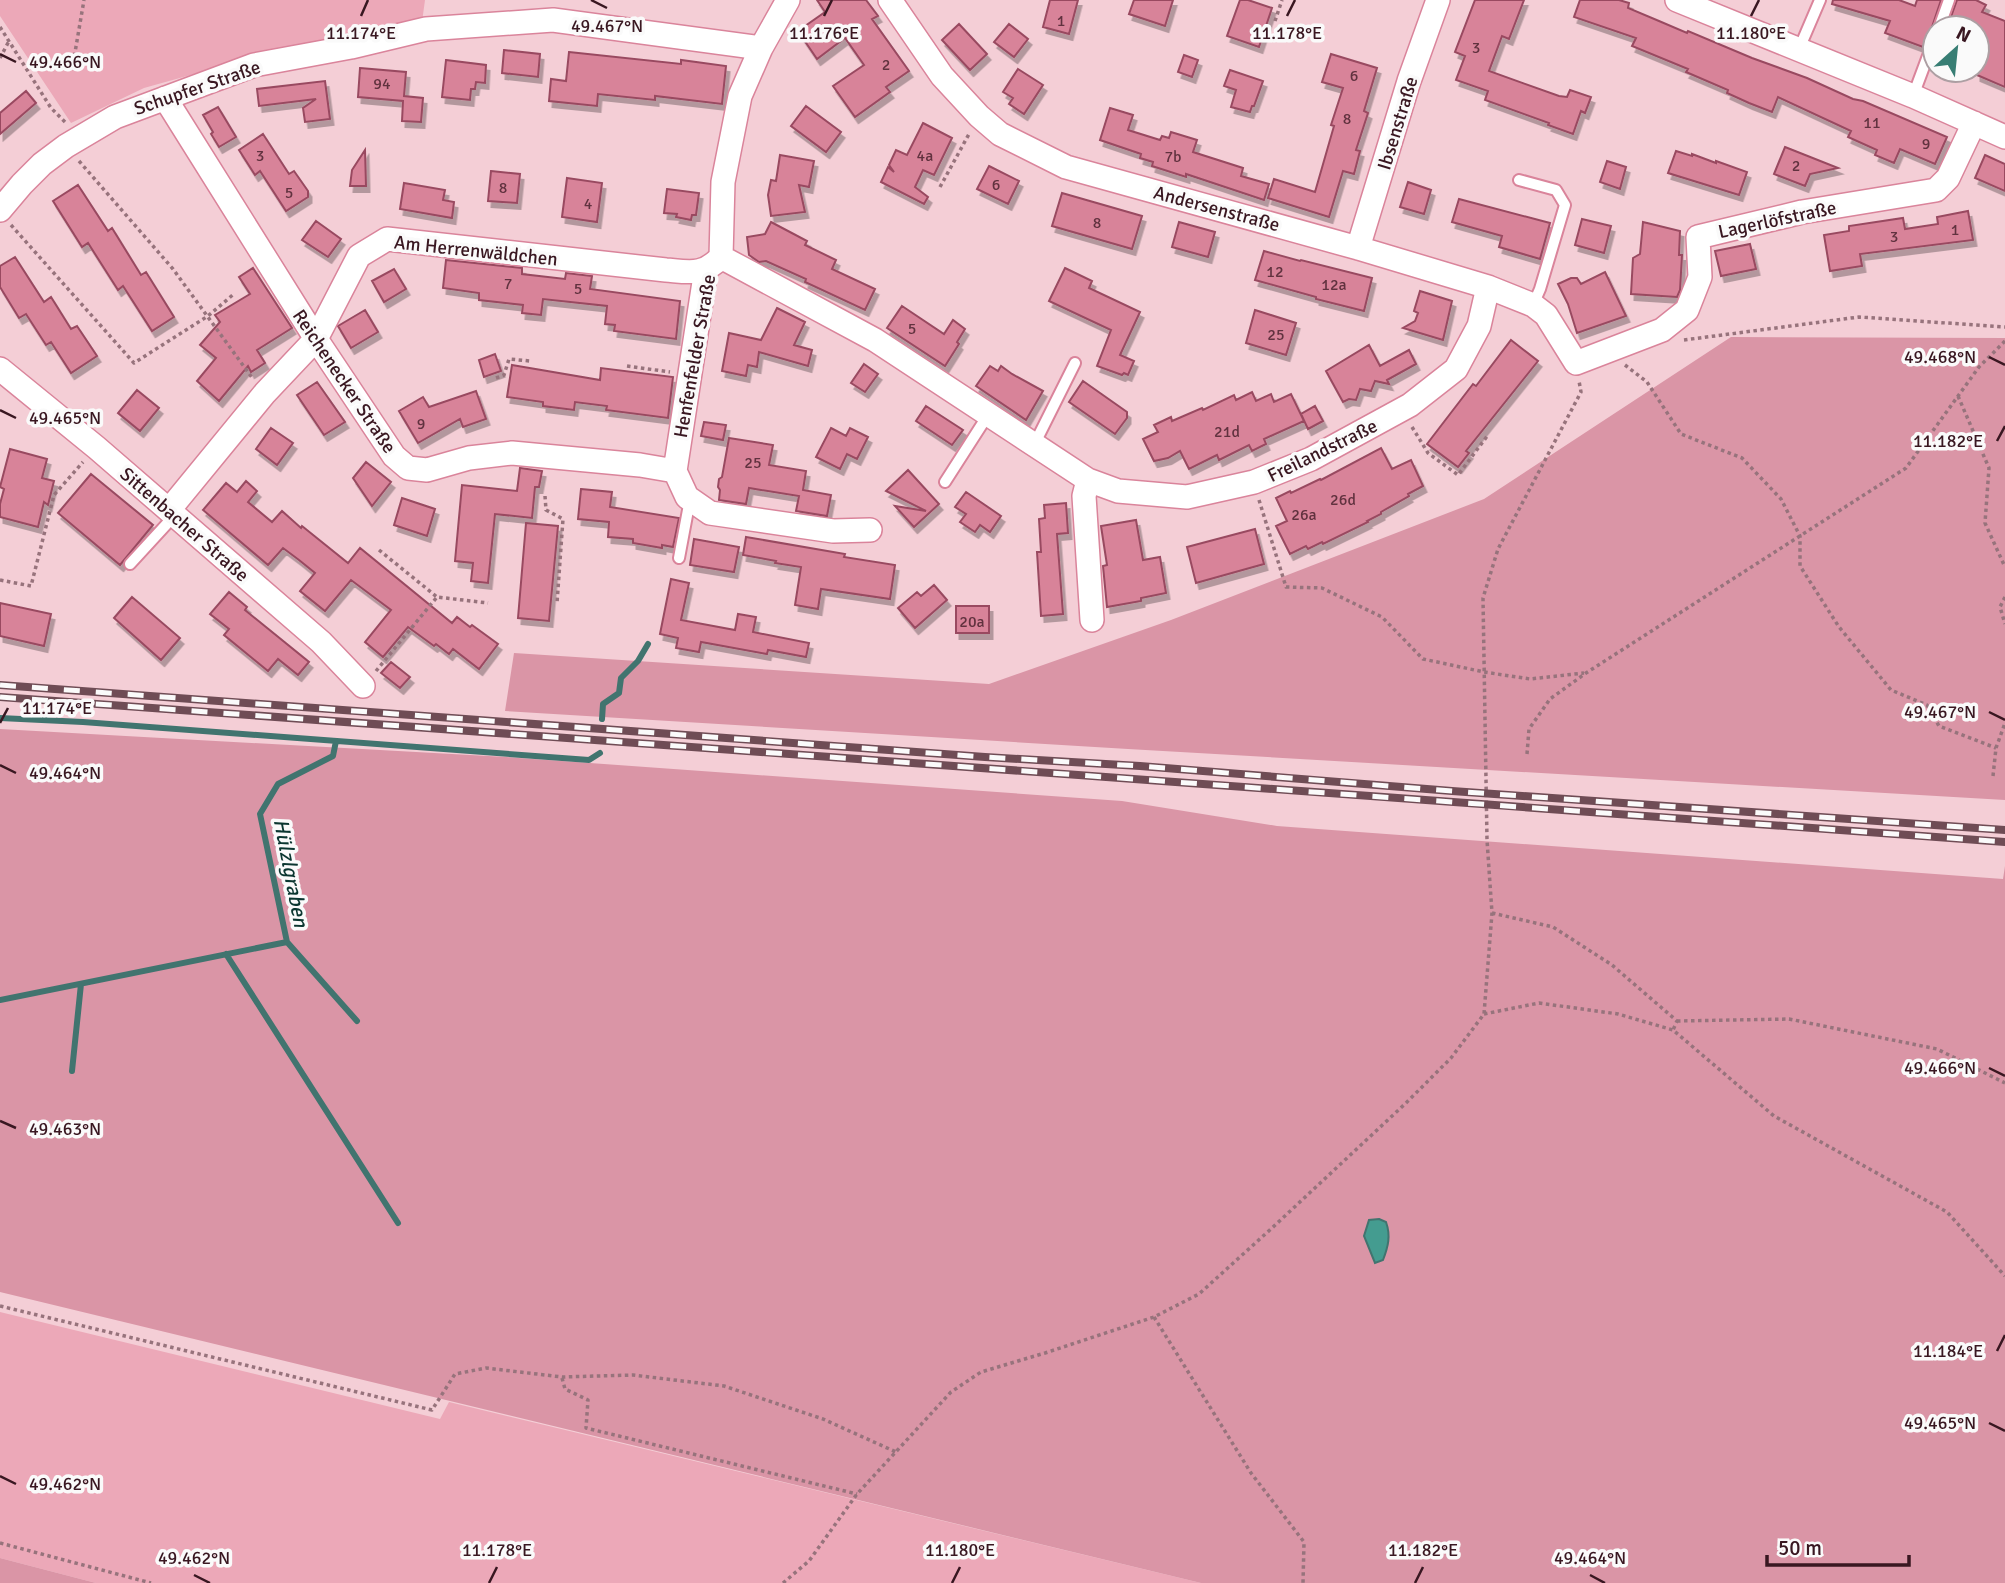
<svg xmlns="http://www.w3.org/2000/svg" width="2005" height="1583" viewBox="0 0 2005 1583" font-family="Signika,sans-serif">
<style>
.green{fill:#eca8b8}
.forest{fill:#da95a6}
.water{fill:#449c90;stroke:#41746f;stroke-width:2}
.lines{fill:none;stroke-linecap:round;stroke-linejoin:round}
.stream{stroke:#41746f;stroke-width:6}
.building{fill:#d88399;stroke:#994a61;stroke-width:2;filter:url(#shadow)}
.lane-casing{stroke:#da849b;stroke-width:14}
.street-casing{stroke:#da849b;stroke-width:26}
.path{stroke:#97737c;stroke-width:3.5;stroke-dasharray:3.5 3.5;stroke-linecap:butt}
.lane{stroke:#fff;stroke-width:10}
.street{stroke:#fff;stroke-width:23}
.rail-casing{stroke:#6f4c55;stroke-width:8}
.rail{stroke:#fafafa;stroke-width:5;stroke-dasharray:16;stroke-linecap:butt}
.ticks{fill:none;stroke:#391721;stroke-width:2.5}
.labels{text-anchor:middle;stroke-width:7;stroke-linejoin:round;paint-order:stroke}
.number-label{font-size:16px;fill:#61323f}
.street-label{font-size:19px;fill:#391721;stroke:#fafafa}
.water-label{font-size:21px;font-style:italic;fill:#0b3630;stroke:#fafafa}
.ticks-label{font-size:18px;text-anchor:middle;fill:#391721;stroke:#fafafa;stroke-width:7;stroke-linejoin:round;paint-order:stroke}
</style>
<defs>
<filter id="shadow"><feDropShadow dx="3.5" dy="6" stdDeviation="0" flood-color="#0004"/></filter>
</defs>
<rect width="100%" height="100%" fill="#f4ced6"/>
<path class="green" d="M0,0H425L422,22L237,62L144,88L71,123L0,16Z
M0,1312L440,1419L449,1402L1201,1583H96L0,1558Z"/>
<path class="forest" d="M1731,337L2005,338V800L1128,749L505,711L514,653L989,684L1171,620L1484,499Z
M0,729L506,757L1122,801L1277,826L2003,879L2005,866V1583H1201L0,1292Z
M0,1558L96,1583H0Z"/>
<path class="water" d="M1379,1219L1386,1222C1391,1236 1388,1247 1383,1260L1375,1263L1364,1236L1369,1220Z"/>
<g class="lines">
<path class="stream" d="M0,718L83,722L589,760L600,753
M602,719L603,704L619,693L621,678L638,661L648,644
M287,942L357,1021
M226,954L398,1223
M0,1000L287,942L260,814L278,784L333,756L336,741
M72,1071L81,984"/>
</g>
<path class="building" d="M817,0H866L878,16L872,19L909,71L886,87L890,92L855,117L833,86L864,65L845,38L817,59L798,31L825,12Z
M1050,0H1078L1069,34L1043,27Z
M1134,0H1173L1165,26L1129,14Z
M1240,0H1248L1272,8L1259,47L1227,36Z
M1475,0H1524L1509,39L1502,36L1489,71L1559,96L1567,97L1570,90L1591,97L1585,113L1581,111L1573,134L1548,125L1549,123L1485,100L1488,91L1456,80L1465,56L1455,52Z
M1580,0H1619L1629,3L1628,8L1659,21L1687,33L1688,31L1752,58L1807,78L1853,99L1863,101L1947,137L1935,164L1900,149L1894,163L1875,155L1877,150L1848,137L1851,131L1778,97L1772,112L1749,103L1727,93L1728,90L1686,72L1688,69L1632,46L1636,38L1574,17Z
M1833,0H1899L1915,6L1917,0H1941L1931,30L1928,34L1923,47L1885,33L1890,21L1832,4Z
M1957,0H1976L1986,5L1982,12L2005,21V87L1977,75V28H1947Z
M959,24L987,54L970,70L942,40Z
M1009,24L1028,39L1014,57L994,42Z
M504,50L540,54L538,77L502,73Z
M569,52L681,64V60L726,66L722,104L655,96V100L598,94L597,106L549,101L551,79L566,81Z
M1331,54L1377,68L1364,111L1368,113L1356,150L1360,151L1354,174L1343,171L1329,217L1268,198L1274,179L1315,192L1334,126L1331,125L1343,88L1322,82Z
M1184,55L1198,60L1192,77L1178,72Z
M446,60L486,65L485,83L476,82L475,89H471L470,100L442,97Z
M360,68L406,72L404,96L423,98L421,122L402,121L403,101L358,97Z
M1018,69L1043,85L1024,114L1009,104L1013,98L1003,92Z
M1230,70L1263,81L1254,106H1252L1250,112L1231,107L1236,90L1224,86Z
M325,81L330,119L305,122L303,108L316,99L259,106L257,89Z
M26,91L36,103L0,134V113Z
M806,106L841,132L826,152L791,126Z
M218,107L236,137L219,147L211,134L213,132L203,115Z
M1110,108L1133,115L1128,130L1160,140L1162,136L1169,138L1171,132L1197,140L1193,152L1243,168L1241,176L1269,184L1264,200L1186,174V177L1152,166L1153,162L1140,158L1141,154L1100,140Z
M923,123L952,138L934,175L923,170L915,187L928,197L924,204L881,182L888,167L894,172L889,165L896,150L907,155Z
M263,134L289,174L294,171L308,191V197L286,211L260,171L255,175L239,150Z
M1785,147L1838,168L1810,174L1805,186L1774,174Z
M365,150L366,186H350L352,170Z
M1676,151L1692,156V154L1716,163V161L1747,172L1739,195L1668,173Z
M780,155L814,161L809,187L799,185L805,212L771,216L768,195L771,180L776,181Z
M1985,155L2005,164V191L1975,178Z
M1607,161L1626,167L1620,189L1600,182Z
M989,166L1019,181L1008,204L977,189Z
M491,171L520,174L517,203L488,201Z
M567,178L602,183L597,222L562,217Z
M1408,182L1431,190L1424,214L1400,207Z
M404,183L445,190L443,200L454,202L452,218L400,209Z
M78,185L108,231L112,228L141,275L146,272L174,317L152,331L123,286L118,290L88,243L82,247L53,201Z
M667,189L699,193L696,215H692L691,220L676,217L677,214L664,213Z
M1062,193L1142,216L1132,249L1052,226Z
M1459,199L1550,223L1540,259L1499,247L1502,236L1452,222Z
M1968,211L1973,240L1860,254L1862,266L1830,271L1824,235L1849,231V226L1903,218L1905,229L1938,224L1937,217Z
M1582,219L1611,226L1604,253L1575,245Z
M316,221L341,239L328,257L302,240Z
M771,222L807,241L805,245L836,260L832,269L875,289L865,310L805,282L806,279L766,261L759,262L749,255L747,237L765,234Z
M1179,222L1215,232L1208,257L1172,247Z
M1643,222L1680,231L1679,255H1682L1680,290L1677,297L1631,294L1633,258L1640,254Z
M1750,244L1756,269L1721,276L1715,251Z
M1264,251L1300,261L1301,260L1372,278L1364,311L1316,299V297L1255,280Z
M15,257L44,302L51,297L71,329L77,326L97,356L71,373L51,342L46,345L26,314L19,318L0,287V266Z
M446,260L522,268V274L565,279L566,273L592,276L590,289L680,301L676,339L614,331L615,325L605,324L607,306L543,299L541,315L522,313L523,305L479,300V293L443,288Z
M253,268L292,328L257,350L265,363L251,372L248,366L219,401L197,381L216,358L200,345L220,322L215,315L250,294L239,277Z
M1065,268L1092,281L1089,288L1140,312L1120,355L1134,361L1128,375L1124,373L1122,375L1097,366L1111,330L1049,301Z
M394,269L406,289L384,302L372,281Z
M1605,272L1626,316L1577,333L1568,304L1558,284L1571,278H1577L1581,284Z
M1420,291L1452,301L1443,340L1403,328L1415,321L1418,313L1414,311Z
M902,306L944,334L953,320L965,329L957,342L959,344L945,366L887,328Z
M777,308L805,322L794,345L812,350L808,366L759,352L757,367L748,365L746,376L722,371L729,333L761,340Z
M365,310L378,332L351,348L338,326Z
M1255,310L1296,323L1286,355L1246,343Z
M1511,340L1538,361L1466,451L1469,453L1458,467L1427,444L1473,384L1476,386Z
M1369,345L1380,366L1409,350L1416,364L1387,380L1389,384L1375,381L1371,391L1360,389L1356,400L1349,399L1343,402L1326,371Z
M495,354L501,371L484,377L479,360Z
M864,364L878,374L865,392L851,383Z
M512,365L600,380L601,368L673,377L668,418L606,410L607,406L575,402L574,410L543,406V402L507,397Z
M990,366L998,371L1001,366L1012,374L1043,391L1026,420L976,386Z
M1083,381L1127,412V418L1115,434L1069,402Z
M317,382L345,422L324,435L297,395Z
M137,390L159,408L140,431L118,413Z
M476,391L486,419L463,427L460,419L418,443L399,411L423,397L429,407Z
M1252,392L1256,401L1271,394L1274,402L1291,394L1304,421L1264,439L1266,444L1252,451L1249,445L1219,460L1217,455L1189,469L1180,451L1168,458L1154,461L1143,439L1158,432L1154,425L1171,417L1172,421L1202,408L1203,410L1234,395L1236,400Z
M926,406L963,430L952,445L916,421Z
M1315,406L1323,421L1308,429L1301,414Z
M704,422L726,425L723,440L701,436Z
M271,428L293,443L277,465L256,449Z
M831,428L846,436L850,428L868,437L857,459L847,454L840,469L816,457Z
M729,438L773,445L769,465L806,471L803,490L831,495L827,516L796,511L799,496L749,488L746,504L719,500L720,490L718,487L719,479L722,477Z
M1381,448L1392,469L1411,460L1423,486L1408,494L1409,496L1381,512V514L1367,521L1368,522L1323,544L1322,542L1308,549L1306,546L1290,554L1276,526L1287,521L1276,498L1290,491L1291,493L1320,479L1321,480Z
M10,449L47,459L42,478L54,481L48,505L44,502L38,527L0,517V504L4,489L0,487Z
M366,462L391,482L372,506L353,478Z
M520,468L542,471L539,487H535L532,518L495,514L488,583L471,581L473,563L455,561L462,485L517,491Z
M908,470L939,504L914,527L895,506L926,511L886,491Z
M91,474L153,525L120,565L58,513Z
M246,481L257,491L248,502L272,522L282,511L301,528L302,526L348,563L360,548L452,623L457,617L470,627L472,625L498,644L479,669L453,649L449,654L436,644L434,646L408,627L383,657L365,642L391,610L351,580L325,611L300,591L315,573L299,560L283,548L268,565L203,510L226,483L237,492Z
M581,489L612,492L610,507L679,518L673,547L662,545V548L633,543V539L608,537L609,522L578,519Z
M966,492L1001,516L990,532L980,525L975,532L960,522L966,514L955,507Z
M402,498L435,509L427,536L394,525Z
M1066,503L1068,533L1057,534L1063,614L1041,616L1037,552H1041L1039,519L1045,518L1044,505Z
M1136,520L1143,560L1160,557L1166,593L1141,598V601L1107,607L1103,566L1107,565L1101,526Z
M526,523L558,526L549,621L518,618Z
M1255,529L1264,564L1196,583L1187,547Z
M746,537L845,554L844,557L895,565L890,599L821,589L818,609L795,605L801,567L775,563L776,561L743,555Z
M694,539L739,547L734,572L690,565Z
M671,579L689,583L681,620L735,630L738,614L756,617L753,632L809,643L806,657L768,650L767,654L701,642L699,652L676,648L678,638L660,634Z
M934,585L947,600L915,628L898,608L917,592L921,596Z
M229,592L247,607L245,610L309,662L298,675L278,659L268,671L224,635L229,629L210,614Z
M132,597L180,638L161,660L114,618Z
M0,603L51,614L44,646L0,636Z
M956,606H989V633H956Z
M391,662L410,677L400,688L381,673Z"/>
<g class="lines">
<defs>
<path id="lane" d="M1939,28L1949,0
M1799,49L1820,0
M1913,96L1935,37
M1519,180L1556,190L1565,205L1540,289L1533,305
M1034,445L1075,363
M945,482L988,415
M679,558L688,510L693,501
M130,564L175,515"/>
<path id="street" d="M890,0L942,76L979,116L1000,134L1066,167L1358,248L1488,287L1533,305L1546,315L1576,363L1662,330L1687,310L1700,277L1698,237L1802,212L1936,190L1948,178L1974,123
M1677,0L1913,96L2005,137
M165,98L316,339L394,456L408,468L427,470L469,458L512,453L640,465L675,471
M0,210L22,184L42,164L66,146L115,117L254,65L351,47L426,29L553,20L761,48
M1358,248L1409,81L1438,0
M721,257L875,340L1088,480L1118,491L1187,497L1254,482L1311,459L1410,405L1456,369L1479,326L1488,287
M706,269L675,471L687,497L710,513L833,531L870,530
M0,369L97,448L321,642L363,686
M1088,480L1084,496L1092,620
M169,510L265,393L316,339L359,256L387,239L666,270C690,272 703,276 721,257L723,182L740,96L761,48L788,0"/>
</defs>
<use href="#lane" class="lane-casing"/>
<use href="#street" class="street-casing"/>
<path class="path" d="M1275,21L1282,0
M0,27L51,108L66,123
M0,58L9,41
M72,70L84,0
M79,161L173,269L253,379
M940,187L969,134
M11,225L134,363L208,316L235,293
M1684,340L1859,317L2005,327
M1625,365L1647,382L1681,434L1742,458L1781,499L1800,536V566L1839,627L1891,690L1927,705L1939,726L1996,748
M627,366L670,372
M496,378L504,375L509,359L530,361
M1958,396L1989,468L1985,523L2005,567
M1412,427L1428,453L1458,475L1488,435
M545,496L546,510L563,519L557,603
M1259,500L1286,587L1322,588L1382,617L1423,659L1484,672L1530,679L1584,673
M379,550L437,597
M0,580L31,586L54,495L83,462
M2005,597L2000,607L2005,624
M376,671L437,597L488,603
M1527,754L1529,729L1550,699L1586,673L1906,468L1979,367L2005,341
M1993,776L1996,748L2005,723
M1492,913L1553,927L1612,965L1677,1021L1673,1030
M1484,1014L1539,1003L1618,1014L1673,1030L1774,1116L1947,1212L2005,1276
M1677,1021L1789,1019L1937,1049L2005,1083
M0,1306L432,1410L455,1374L486,1368L562,1377L633,1375L724,1386L823,1419L896,1452
M1154,1317L1251,1473L1304,1542L1303,1583
M562,1378L565,1389L588,1400L586,1428L857,1494
M0,1543L151,1583
M783,1583L809,1561L857,1494L951,1392L981,1372L1045,1353L1154,1317L1199,1294L1272,1228L1406,1103L1451,1058L1484,1014L1492,913L1487,840L1483,598L1498,549L1581,392L1579,381"/>
<use href="#lane" class="lane"/>
<use href="#street" class="street"/>
<defs>
<path id="rail" d="M0,685L985,757L1140,766L1452,791L2005,830
M0,697L2005,842"/>
</defs>
<use href="#rail" class="rail-casing"/>
<use href="#rail" class="rail"/>
</g>
<path class="ticks" d="M591,0L607,8M361,16L368,0M824,16L832,0M1287,16L1295,0M1751,16L1759,0M0,54L16,62M1989,357L2005,365M0,410L16,418M1997,441L2005,426M1989,712L2005,720M0,723L8,708M0,765L16,773M1989,1068L2005,1076M0,1121L16,1128M1997,1351L2005,1335M1989,1423L2005,1431M0,1476L16,1484M194,1575L210,1583M1590,1575L1605,1583M489,1583L497,1567M952,1583L960,1567M1415,1583L1423,1567"/>
<g class="labels">
<g class="number-label">
<text x="1061" y="26">1</text>
<text x="1476" y="53">3</text>
<text x="886" y="70">2</text>
<text x="1354" y="81">6</text>
<text x="382" y="89">94</text>
<text x="1347" y="124">8</text>
<text x="1872" y="128">11</text>
<text x="1926" y="149">9</text>
<text x="260" y="161">3</text>
<text x="925" y="161">4a</text>
<text x="1173" y="162">7b</text>
<text x="1796" y="171">2</text>
<text x="996" y="190">6</text>
<text x="503" y="193">8</text>
<text x="289" y="198">5</text>
<text x="588" y="209">4</text>
<text x="1097" y="228">8</text>
<text x="1955" y="235">1</text>
<text x="1894" y="242">3</text>
<text x="1275" y="277">12</text>
<text x="508" y="289">7</text>
<text x="1334" y="290">12a</text>
<text x="578" y="294">5</text>
<text x="912" y="334">5</text>
<text x="1276" y="340">25</text>
<text x="421" y="429">9</text>
<text x="1227" y="437">21d</text>
<text x="753" y="468">25</text>
<text x="1343" y="505">26d</text>
<text x="1304" y="520">26a</text>
<text x="972" y="627">20a</text>
</g>
<g class="street-label">
<text transform="translate(197 87) rotate(-19)" y="7">Schupfer Straße</text>
<text transform="translate(1397 123) rotate(-73)" y="7">Ibsenstraße</text>
<text transform="translate(1217 208) rotate(15)" y="7">Andersenstraße</text>
<text transform="translate(1777 219) rotate(-12)" y="7">Lagerlöfstraße</text>
<text transform="translate(476 250) rotate(6)" y="7">Am Herrenwäldchen</text>
<text transform="translate(694 356) rotate(-80)" y="7">Henfenfelder Straße</text>
<text transform="translate(345 381) rotate(56)" y="7">Reichenecker Straße</text>
<text transform="translate(1322 450) rotate(-26)" y="7">Freilandstraße</text>
<text transform="translate(185 524) rotate(41)" y="7">Sittenbacher Straße</text>
</g>
<g class="water-label">
<text transform="translate(291 873) rotate(79)" y="7">Hülzlgraben</text>
</g>
</g>
<g class="ticks-label">
<text x="607" y="32">49.467°N</text>
<text x="361" y="39">11.174°E</text>
<text x="824" y="39">11.176°E</text>
<text x="1287" y="39">11.178°E</text>
<text x="1751" y="39">11.180°E</text>
<text x="65" y="68">49.466°N</text>
<text x="1940" y="363">49.468°N</text>
<text x="65" y="424">49.465°N</text>
<text x="1948" y="447">11.182°E</text>
<text x="57" y="714">11.174°E</text>
<text x="1940" y="718">49.467°N</text>
<text x="65" y="779">49.464°N</text>
<text x="1940" y="1074">49.466°N</text>
<text x="65" y="1135">49.463°N</text>
<text x="1948" y="1357">11.184°E</text>
<text x="1940" y="1429">49.465°N</text>
<text x="65" y="1490">49.462°N</text>
<text x="497" y="1556">11.178°E</text>
<text x="960" y="1556">11.180°E</text>
<text x="1423" y="1556">11.182°E</text>
<text x="194" y="1564">49.462°N</text>
<text x="1590" y="1564">49.464°N</text>
</g>
<g transform="translate(1956 49) rotate(27)"><circle r="33" fill="#fafafa" stroke="#ad9fa3" stroke-width="2"/>
<path d="M0-5L12 26L0 18L-12 26Z" fill="#387e74"/>
<text y="-10" font-size="19" font-weight="bold" text-anchor="middle" fill="#391721">N</text>
</g>
<path d="M1767 1555v10h142v-10" fill="none" stroke="#391721" stroke-width="3.5"/>
<text x="1778" y="1555" font-size="21" fill="#391721" stroke="#fafafa" stroke-width="5" paint-order="stroke">50 m</text>
</svg>
